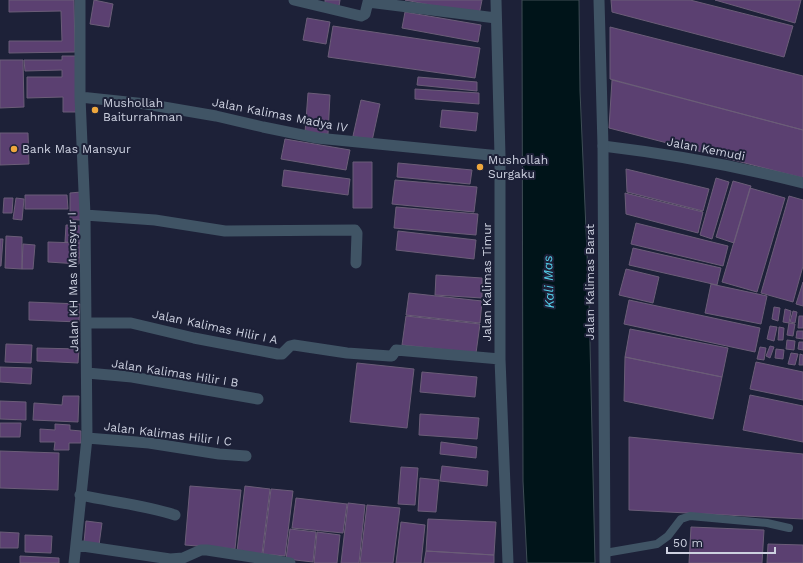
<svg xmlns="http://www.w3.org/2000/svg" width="803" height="563" viewBox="0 0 803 563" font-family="'Work Sans',sans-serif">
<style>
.water{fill:#001419;stroke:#3e4d55}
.building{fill:#5b4071;stroke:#6b5d78}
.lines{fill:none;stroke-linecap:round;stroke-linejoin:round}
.service{stroke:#405465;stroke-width:8}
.minor{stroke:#405465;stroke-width:11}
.tertiary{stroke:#405465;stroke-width:11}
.poi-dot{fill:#eea73d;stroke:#1d2138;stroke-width:1.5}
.labels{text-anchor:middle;stroke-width:4;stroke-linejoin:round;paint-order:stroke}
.poi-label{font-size:12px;fill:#cdd1e0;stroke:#1d2138;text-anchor:start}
.street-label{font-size:12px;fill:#cdd1e0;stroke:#1d2138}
.water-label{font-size:13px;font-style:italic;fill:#54d1eb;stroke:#1d2138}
</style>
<rect width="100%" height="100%" fill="#1d2138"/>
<path class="water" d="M522,0H579L580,91L589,299L595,563H527L523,481Z"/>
<path class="building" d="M9,0H74L75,52L9,53V41H62L61,11L9,12Z
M94,0L113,4L109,27L90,24Z
M325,0H340L339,6L325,3Z
M405,0H482L479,15Z
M611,0H690L793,26L784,57L612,12Z
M715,0H801L795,23Z
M405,12L481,25L478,42L402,28Z
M307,18L330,22L326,44L303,40Z
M333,26L480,48L475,78L328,57Z
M610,27L803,76V130L610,79Z
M62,56H76L77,112H63V97L27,98V77H62V70L25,71L24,60H62Z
M0,60H23L24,107L0,108Z
M418,77L477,82V91L417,85Z
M612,80L803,130V178L609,128Z
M415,89L479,93V104L415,99Z
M308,93L330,95L328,134L305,133Z
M361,100L380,104L372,141L353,136Z
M442,110L478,113L476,131L440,127Z
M0,133H28L29,164L0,165Z
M285,139L350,150L346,170L281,159Z
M353,162H372V208H353Z
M398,163L472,170L470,184L397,177Z
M626,169L709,189L703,211L627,192Z
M284,170L350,179L348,195L282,186Z
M716,178L729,182L712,239L700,235Z
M395,180L477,187L474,212L392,204Z
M733,181L751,186L734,243L716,237Z
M750,188L785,198L757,292L722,282Z
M81,192V220H70V193Z
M625,193L703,212L698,233L626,214Z
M25,195H67L68,209H25Z
M789,196L803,200V266L793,302L761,293Z
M4,198H13L12,213H3Z
M16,198L24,199L22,220L13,219Z
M396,207L478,214L476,235L394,228Z
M636,223L728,246L723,266L631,244Z
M66,225L82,226L80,243L65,242Z
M398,231L476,240L474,259L396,250Z
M6,236L22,237V269L5,268Z
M0,239H3L1,266H0Z
M48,242L80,243L79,264L48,262Z
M23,244L35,245L33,269H22Z
M633,248L721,268L717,285L629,265Z
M626,269L659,277L653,303L619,295Z
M436,275L482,278V298L435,295Z
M803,282V306L796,304Z
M711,284L767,296L761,324L705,313Z
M409,293L482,301L480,323L406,315Z
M629,300L760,328L755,352L624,324Z
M29,302L80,304L79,322L29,320Z
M774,307L780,308L778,321L772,319Z
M785,309L791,311L789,323L783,322Z
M793,311L797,312L795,323L790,322Z
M406,316L480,324L476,353L402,345Z
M799,316H803V328H798Z
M789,323L795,324L793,336L787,335Z
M770,326L777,327L774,341L767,339Z
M779,327L784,328L783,340H778Z
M630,329L728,348L722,377L625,357Z
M797,331H803V339L796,338Z
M787,340L795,341L794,350L786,349Z
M799,342H803V350L798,349Z
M6,344L32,345L31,363L5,362Z
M770,346L774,347L770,358L766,356Z
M760,347L766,348L764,360L757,359Z
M37,348L79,349L78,363L37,361Z
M776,349L784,350L783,359L775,358Z
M791,353L798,354L795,365L788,364Z
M800,354L803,355V365H799Z
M625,357L722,377L713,419L624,401Z
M756,362L803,372V400L750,389Z
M357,363L414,369L407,428L350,422Z
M0,367L32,368L31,384L0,382Z
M422,372L477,377L475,397L420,392Z
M750,395L803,406V442L743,430Z
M63,396H79L78,422L33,420L34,403L62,405Z
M0,401L26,402V420L0,419Z
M420,414L479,418L477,439L419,435Z
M0,423H21L20,437H0Z
M55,424L70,425V430L81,431V443H69V450H54L55,442H40V429L55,430Z
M629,437L803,454V519L629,510Z
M441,442L477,447L476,458L440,454Z
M0,451L59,453L58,490L0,488Z
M442,466L488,471L487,486L440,481Z
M401,467L418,468L415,505L398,504Z
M420,478L439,480L436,512L418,511Z
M190,486L241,490L235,549L185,545Z
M245,486L270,489L262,554L237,551Z
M271,489L293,491L285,556L263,554Z
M296,498L347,504L343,533L292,528Z
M348,503L365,505L359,563H341Z
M367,505L400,508L393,563H360Z
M428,519L496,522L494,555L426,551Z
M86,521L102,523L99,545L84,543Z
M401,522L425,525L421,563H396Z
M691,527L764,530L762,563H689Z
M290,529L316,532L313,562L286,559Z
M0,532L19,533L18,548H0Z
M317,532L340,535L337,563H314Z
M25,535L52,536L51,553L25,552Z
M768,544L803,545V563H767Z
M426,551L494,555V563H424Z
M20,556L59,558V563H20Z"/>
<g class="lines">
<path class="service" d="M605,553L657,544L668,536L681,519L690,516L767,523L789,528"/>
<path class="minor" d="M294,0L361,16L365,14L368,2L496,18
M496,0L500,156V359L508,563
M80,97L146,104L216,116L263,127L317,138L500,156
M603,146C670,154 737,166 803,183
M85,215L155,220L225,231L355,230L357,233L356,263
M86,323H131L194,338L278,354H282L290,346L294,345L347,353L390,356H392L396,350L500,359
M87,373L132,377L258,399
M87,438L149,443L219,454L246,456
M80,495C112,502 144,505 175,515
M76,545L170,559L183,558L201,550H207L290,563
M74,563L87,438L85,215L80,97V0"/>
<path class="tertiary" d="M599,0L603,146L605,563"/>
</g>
<g class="poi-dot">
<circle cx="95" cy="110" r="4"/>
<circle cx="14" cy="149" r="4"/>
<circle cx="480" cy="167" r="4"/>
</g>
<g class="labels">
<g class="poi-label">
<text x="103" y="107">Mushollah<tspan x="103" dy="14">Baiturrahman</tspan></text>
<text x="22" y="153">Bank Mas Mansyur</text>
<text x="488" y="164">Mushollah<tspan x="488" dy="14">Surgaku</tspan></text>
</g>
<g class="street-label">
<text transform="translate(280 115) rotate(11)" y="4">Jalan Kalimas Madya IV</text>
<text transform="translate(706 149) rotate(11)" y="4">Jalan Kemudi</text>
<text transform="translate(73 282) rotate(-91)" y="4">Jalan KH Mas Mansyur I</text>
<text transform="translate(487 282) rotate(-90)" y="4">Jalan Kalimas Timur</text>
<text transform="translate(590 282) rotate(-90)" y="4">Jalan Kalimas Barat</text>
<text transform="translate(215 327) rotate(12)" y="4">Jalan Kalimas Hilir I A</text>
<text transform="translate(175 373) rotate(9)" y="4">Jalan Kalimas Hilir I B</text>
<text transform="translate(168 434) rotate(7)" y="4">Jalan Kalimas Hilir I C</text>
</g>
<g class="water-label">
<text transform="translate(548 282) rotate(-92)" y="5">Kali Mas</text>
</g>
</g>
<path d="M667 547v6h108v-6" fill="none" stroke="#cdd1e0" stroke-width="2"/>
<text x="673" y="547" font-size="12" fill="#cdd1e0" stroke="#1d2138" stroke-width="3" paint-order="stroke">50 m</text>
</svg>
